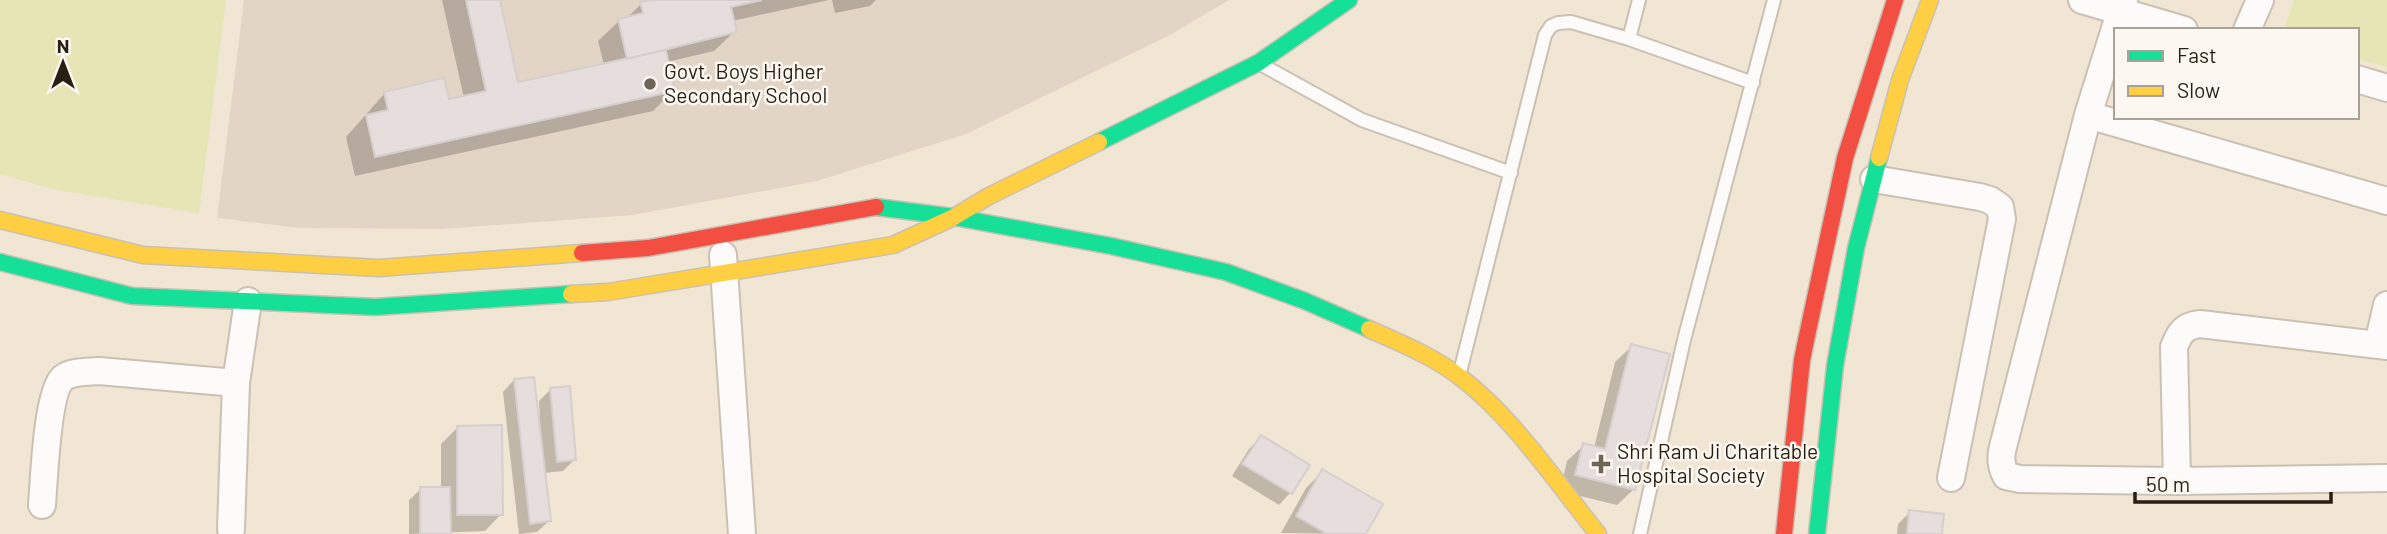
<svg xmlns="http://www.w3.org/2000/svg" width="2387" height="534" viewBox="0 0 2387 534" font-family="Barlow,sans-serif">
<style>
.education{fill:#e3d5c5}
.green{fill:#e5e5b5}
.shadow{fill:#0003}
.building{fill:#e5dedd;stroke:#d6cfcd;stroke-width:2}
.lines{fill:none;stroke-linecap:round;stroke-linejoin:round}
.lane-casing{stroke:#cac0b3;stroke-width:16}
.street-casing{stroke:#cac0b3;stroke-width:30}
.fast-casing{stroke:#cac0b3;stroke-width:19}
.slow-casing{stroke:#cac0b3;stroke-width:19}
.jam-casing{stroke:#cac0b3;stroke-width:19}
.lane{stroke:#fdfbf9;stroke-width:12}
.street{stroke:#fdfbf9;stroke-width:26}
.fast{stroke:#16e098;stroke-width:16}
.slow{stroke:#ffcf43;stroke-width:16}
.jam{stroke:#f24e42;stroke-width:16}
.poi-dot{fill:#6e6457;stroke:#fcf7f1;stroke-width:2.5}
.labels{text-anchor:middle;stroke-width:5;stroke-linejoin:round;paint-order:stroke}
.poi-label{font-size:21px;fill:#271f13;stroke:#fcf7f1;text-anchor:start}
</style>
<rect width="100%" height="100%" fill="#f1e5d4"/>
<path class="education" d="M244,0H1229L1170,35L966,134L817,181L633,215L442,229L298,228L217,218Z"/>
<path class="green" d="M0,0H226L199,213L57,190L0,174Z
M2294,0H2387V67L2357,59V30H2284Z"/>
<path class="shadow" d="M442,0H498L517,84L604,65L598,41L619,21L626,19L641,4L658,0H829L732,21L735,31L714,51L667,62L673,91L653,111L355,176L346,137L385,93L447,101L464,98Z
M832,0H876L870,6L835,13Z
M1632,346L1634,489L1617,505L1560,491L1567,461L1584,445L1594,448L1615,362Z
M514,380L537,416H540L539,401L551,389L574,460L563,471L543,473L549,521L537,532L519,534L503,392Z
M457,428L501,514L485,531L409,534V500L421,489L441,488V444Z
M1261,437L1307,466L1290,493L1279,505L1232,476L1249,449Z
M1322,472L1364,534L1281,533L1306,488Z
M1910,512L1940,534H1897L1898,524Z"/>
<path class="building" d="M466,0H500L518,82L666,50L675,91L375,157L366,115L388,110L384,92L444,78L449,99L486,91Z
M650,0H762L731,7L737,32L627,59L618,19L643,13L640,2Z
M1631,344L1670,354L1635,490L1575,475L1583,443L1605,449Z
M534,377L551,521L530,524L514,379Z
M570,386L576,460L557,462L550,388Z
M502,425L503,515H457V426Z
M1261,435L1310,465L1292,494L1242,464Z
M1322,469L1383,504L1366,534H1327L1296,516Z
M420,487H450L451,534H420Z
M1909,510L1944,514L1942,534H1907Z"/>
<g class="lines">
<defs>
<path id="lane" d="M1629,39L1639,0
M1264,66L1362,120L1511,173
M1460,372L1545,35L1551,26L1558,23L1571,22L1629,39L1753,83
M1640,534L1684,340L1774,0"/>
<path id="street" d="M2082,0L2184,30
M2124,0L2088,115L2005,439C2001,453 1999,462 2006,476L2020,479L2177,481L2387,478
M2247,30L2260,0
M2357,79L2387,88
M2088,115L2387,201
M1874,179L1980,197L1990,200L2000,207L2002,219L1951,478
M723,255L742,534
M2378,344L2387,305
M2177,481L2174,347C2180,332 2184,326 2200,324L2387,346
M42,505C44,481 47,392 63,378C72,371 88,372 99,371L236,383
M231,529L236,383L248,301"/>
<path id="fast" d="M1099,142L1258,63L1349,0
M876,207L954,217L1111,246L1226,272L1305,301L1369,329
M0,262L132,296L375,307L571,294
M1817,534L1835,366L1856,248L1879,158"/>
<path id="slow" d="M1879,158L1900,80L1930,0
M0,220L143,255L379,268L582,253
M571,294L608,292L893,245L954,217L989,196L1099,142
M1369,329C1400,343 1433,356 1460,377C1513,417 1556,482 1598,534"/>
<path id="jam" d="M582,253L648,248L876,207
M1784,534L1802,360L1808,331L1845,158L1895,0"/>
</defs>
<use href="#lane" class="lane-casing"/>
<use href="#street" class="street-casing"/>
<use href="#fast" class="fast-casing"/>
<use href="#slow" class="slow-casing"/>
<use href="#jam" class="jam-casing"/>
<use href="#lane" class="lane"/>
<use href="#street" class="street"/>
<use href="#fast" class="fast"/>
<use href="#slow" class="slow"/>
<use href="#jam" class="jam"/>
</g>
<g class="poi-dot">
<circle cx="650" cy="84" r="7"/>
<path d="M1597.5 453.5h7v7h7v7h-7v7h-7v-7h-7v-7h7z"/>
</g>
<g class="labels">
<g class="poi-label">
<text x="664" y="79">Govt. Boys Higher<tspan x="664" dy="24">Secondary School</tspan></text>
<text x="1617" y="459">Shri Ram Ji Charitable<tspan x="1617" dy="24">Hospital Society</tspan></text>
</g>
</g>
<rect x="2114" y="28" width="245" height="91" fill="#fcf7f1" stroke="#a7a198" stroke-width="2"/>
<rect x="2128" y="51" width="35" height="10" fill="#16e098" stroke="#a7a198" stroke-width="2"/>
<text x="2177" y="63" font-size="21" fill="#271f13">Fast</text>
<rect x="2128" y="86" width="35" height="10" fill="#ffcf43" stroke="#a7a198" stroke-width="2"/>
<text x="2177" y="98" font-size="21" fill="#271f13">Slow</text>
<g transform="translate(63 63)" stroke="#fcf7f1" stroke-width="5" paint-order="stroke">
<path d="M0-5L12 26L0 18L-12 26Z" fill="#271f13"/>
<text y="-10" font-size="19" font-weight="bold" text-anchor="middle" fill="#271f13">N</text>
</g>
<path d="M2135 492v10h196v-10" fill="none" stroke="#271f13" stroke-width="3.5"/>
<text x="2146" y="492" font-size="21" fill="#271f13" stroke="#fcf7f1" stroke-width="5" paint-order="stroke">50 m</text>
</svg>
